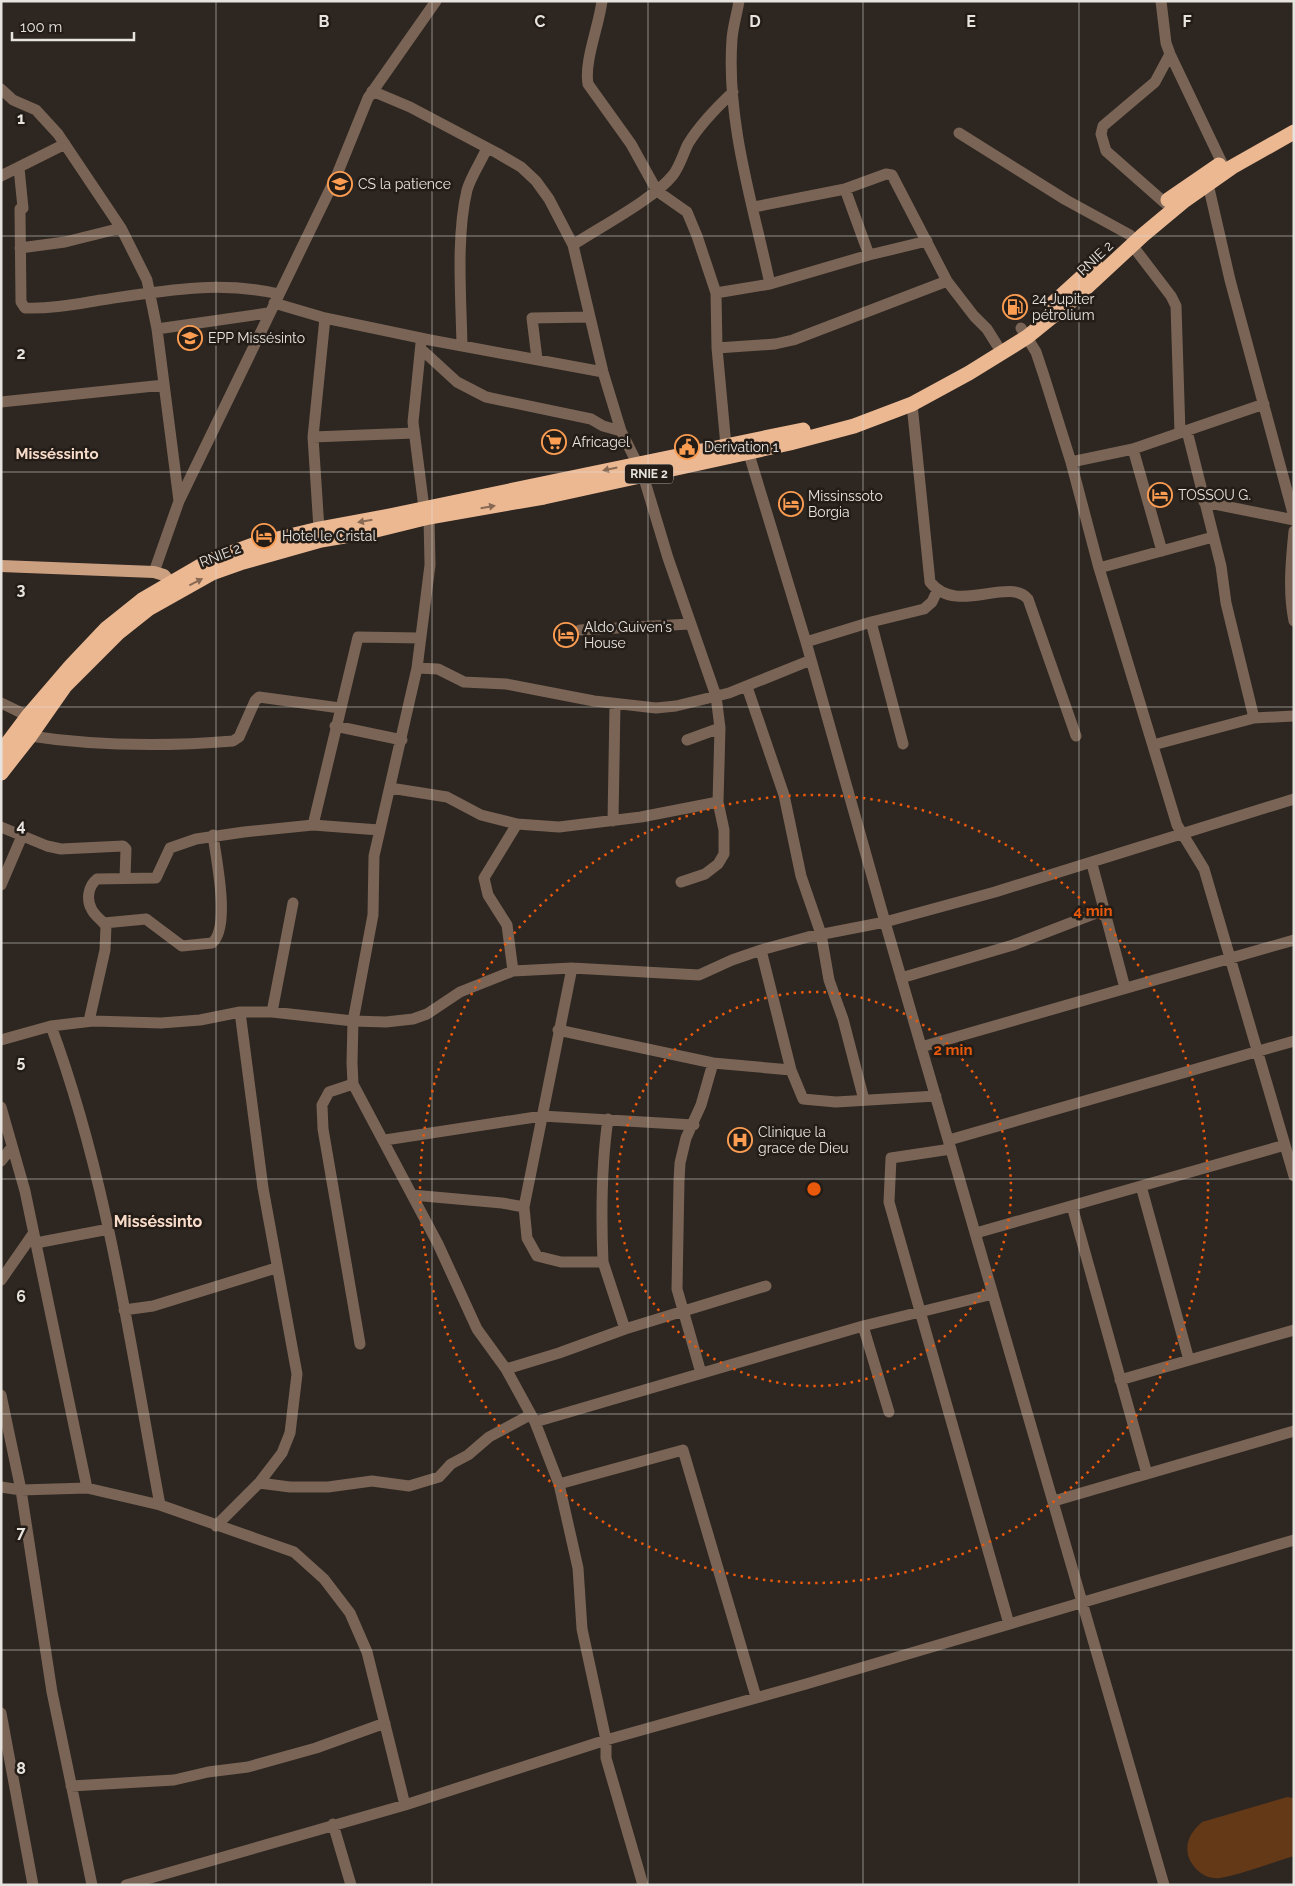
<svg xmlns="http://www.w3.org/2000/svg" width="1295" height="1886" viewBox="0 0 1295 1886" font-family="Raleway,sans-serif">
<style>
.pitch{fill:#643917}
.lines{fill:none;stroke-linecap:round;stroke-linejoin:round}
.minor{stroke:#796455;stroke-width:11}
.major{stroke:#cba081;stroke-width:12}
.highway{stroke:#ecb892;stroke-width:15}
.oneway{fill:#886a54}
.grid{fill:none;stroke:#e7e3df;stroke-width:1;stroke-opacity:0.55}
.ring{fill:none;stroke:#e8590c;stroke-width:2.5;stroke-dasharray:2.5 5}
.labels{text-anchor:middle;stroke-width:5;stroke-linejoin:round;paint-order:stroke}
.shield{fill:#231c17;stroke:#aca7a3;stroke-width:1}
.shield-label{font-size:12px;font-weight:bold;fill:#e7e3df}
.poi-label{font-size:14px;fill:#e7e3df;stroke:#231c17;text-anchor:start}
.street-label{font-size:14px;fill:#e7e3df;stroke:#231c17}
.neighbourhood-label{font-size:15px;font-weight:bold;fill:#f7dbc8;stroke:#231c17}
.quarter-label{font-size:16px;font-weight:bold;fill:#f7dbc8;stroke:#231c17}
.grid-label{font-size:16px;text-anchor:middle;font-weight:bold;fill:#e7e3df;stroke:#231c17;stroke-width:5;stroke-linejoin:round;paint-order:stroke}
.centre{fill:#e8590c;stroke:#231c17;stroke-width:2.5}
.ring-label{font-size:15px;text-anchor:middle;font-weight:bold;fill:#e8590c;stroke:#231c17;stroke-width:5;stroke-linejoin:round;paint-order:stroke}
</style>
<rect width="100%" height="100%" fill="#2d2621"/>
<path class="pitch" d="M1287,1797L1294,1798V1856C1270,1863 1244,1874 1220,1878C1206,1880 1192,1869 1188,1855C1185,1841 1192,1831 1202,1822Z"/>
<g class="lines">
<path class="minor" d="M602,1C599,26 584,61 588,84L631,144L657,191L687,212L697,236L716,293L717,348L726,446
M739,1C737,14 733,26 732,39C726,121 753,205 770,284
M1161,1L1166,43L1170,54L1222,163
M1,89L13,100L36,110L58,134L121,228L147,280L157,329L179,501L154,572
M372,91L410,107L497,153L521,167L536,181L549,199L573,245L603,372L621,431L637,463
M959,133L1066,200L1130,235
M19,168L23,208L20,209L21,302L25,308C51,309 76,304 101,300C161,291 218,280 279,294
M1,176L65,144
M1208,184L1230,280L1294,517
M845,189L869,255
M1165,203L1106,151L1101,134L1103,126L1155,82L1170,54
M754,207L845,189L886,174L892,175L947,281L974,316L987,329L997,345
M573,245C600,227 654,199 673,175C680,166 683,154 688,144C700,124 716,108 733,92
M1132,245L1171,296L1176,306L1180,433
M20,248L65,242L121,228
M716,293L770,284L869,255L927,241
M274,303L325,318L313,437L319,529
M325,318L430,340L603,372
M1021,328L1036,352L1044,376L1071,462L1099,568L1177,825L1204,869L1294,1176
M157,329L268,313
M421,343L413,422L424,508
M462,345C461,297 456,236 467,190C471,176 481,162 487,148
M717,348L775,344L793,340L947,281
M421,349L457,382L486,397L591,419L603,426L621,431
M537,359L532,318L590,317
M1,402L164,385
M912,404L930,582C957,616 1008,576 1028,599L1076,736
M313,437L414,433
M1133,449L1162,551
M748,451L806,642L885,922L1164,1885
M1071,462L1133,449L1264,404
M643,475L668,558L716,696L720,728L718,802L724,830V854L718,864L705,874L681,882
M179,501L336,177L368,98L436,1
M1204,502L1294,520
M429,517L430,565L417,668L374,856L373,915L353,1021L352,1063L353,1084L438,1244L477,1329L506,1369L535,1422L559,1484L578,1568L582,1629L606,1740V1758L643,1885
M1294,531C1291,561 1288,592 1294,621
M1099,568L1213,537
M871,622L903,744
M580,630L690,624
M806,642L871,622L924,609L932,602L937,591
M417,668L438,669L464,682L506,684L594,701L656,708L676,706L729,693L811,660
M747,687L784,795L801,876L821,934L829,980L843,1019L864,1100
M1,703L28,716
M1254,718L1294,716
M335,726L402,740
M23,735C93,746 162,747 233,741L239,737L255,701L259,697L340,708
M687,740L720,728
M1153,745L1254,718L1226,603L1221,566L1187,431
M390,788L447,797L481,815L517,824L559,827L641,817L718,802
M613,821L615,705
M313,825L358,637L420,638
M1,827L47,846L61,849L123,846L126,849L125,878
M1092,864L1125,988
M1,885L22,836
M104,923L146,919L182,946L212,943C231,927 216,859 213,835
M761,950L791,1070L803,1099L836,1102L936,1096
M513,971L507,925L488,895L484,878L517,824
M901,978L1013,945L1104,910
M272,1012L293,903
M89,1021L105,950L106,926C102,920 95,916 92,910C86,900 88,886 97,879L156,878L170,848L196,839L244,832L313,825L379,830
M51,1026C108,1180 130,1344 160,1505
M558,1030L713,1063L701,1105L686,1138L680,1163L679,1181L677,1289L701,1373
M1,1040L51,1026L93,1021L161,1023L200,1020L240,1012H272L353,1021L386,1022L413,1019L427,1014L460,992L513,971L572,968L699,975L732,960L761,950L808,937L885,922L995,892L1294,799
M921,1047L1294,940
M713,1063L791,1070
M353,1084L329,1092L322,1105L323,1129L360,1344
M1,1107L25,1191L87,1488
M385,1140L542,1116L694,1125
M949,1140L1294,1041
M951,1149L891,1158L889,1202L1009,1624
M1,1161L12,1147
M1141,1186L1189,1360
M412,1195L502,1203L524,1207L527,1238L537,1256L561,1262H603L625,1329L766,1286
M1072,1206L1147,1474
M524,1207L572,968
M976,1233L1285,1145
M36,1243L109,1229
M603,1262C601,1214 601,1167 608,1119
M1,1280L33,1234
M124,1310L153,1306L276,1268
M863,1326L889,1412
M506,1369L559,1353L625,1329
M1120,1380L1294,1330
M1,1395L21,1490L52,1692L92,1885
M535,1422L863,1326L993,1294
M259,1483L290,1487H328L372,1481L409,1486L439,1477L451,1464L468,1455L489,1437L530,1415
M559,1484L683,1450L756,1697
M1,1487L21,1490L87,1488L160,1505L294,1552L324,1579L350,1613L367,1652L405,1805
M1054,1501L1294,1431
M216,1526L259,1483L282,1453L290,1433L297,1374L263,1188L240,1012
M1,1713L33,1885
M71,1786L174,1780L208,1772L248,1767L316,1748L385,1723
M333,1824L351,1885
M126,1885L405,1805L606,1740L806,1684L1294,1540"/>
<path class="major" d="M1,566L154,572L164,575L176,589"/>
<path class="highway" d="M1168,200L1219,165
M1051,305L1095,265
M1,752L28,716L71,666L107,628L142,600L209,561L253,545L319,529L389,516L803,430
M1,773L30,736L65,686L119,632L148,609L212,573L243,562L321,540L368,532L429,517L544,497L790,443L854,426L912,404L969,373L1027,337L1074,299L1143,235L1185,200L1232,167L1294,132"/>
</g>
<defs><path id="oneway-solid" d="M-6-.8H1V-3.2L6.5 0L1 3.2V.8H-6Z" transform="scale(1.25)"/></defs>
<g class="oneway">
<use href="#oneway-solid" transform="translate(610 469) rotate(168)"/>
<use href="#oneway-solid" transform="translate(488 507) rotate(-10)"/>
<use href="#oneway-solid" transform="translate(365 521) rotate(170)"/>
<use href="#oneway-solid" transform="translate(196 582) rotate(-27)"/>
</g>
<path class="grid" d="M216,1V1885M432,1V1885M648,1V1885M863,1V1885M1079,1V1885M1,236H1294M1,472H1294M1,707H1294M1,943H1294M1,1179H1294M1,1414H1294M1,1650H1294"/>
<g class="ring">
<circle cx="814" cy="1189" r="197"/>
<circle cx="814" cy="1189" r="394"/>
</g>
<defs>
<symbol id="school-ring" viewBox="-11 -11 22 22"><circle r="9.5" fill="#231c17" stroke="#fc9d52" stroke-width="1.5"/><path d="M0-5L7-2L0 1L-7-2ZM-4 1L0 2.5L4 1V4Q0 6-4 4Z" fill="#fc9d52"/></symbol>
<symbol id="fuel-ring" viewBox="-11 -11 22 22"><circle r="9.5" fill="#231c17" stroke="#fc9d52" stroke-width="1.5"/><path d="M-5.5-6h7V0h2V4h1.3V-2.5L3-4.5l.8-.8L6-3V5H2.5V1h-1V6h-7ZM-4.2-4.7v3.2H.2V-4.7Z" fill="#fc9d52"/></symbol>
<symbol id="supermarket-ring" viewBox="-11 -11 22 22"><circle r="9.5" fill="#231c17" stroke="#fc9d52" stroke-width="1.5"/><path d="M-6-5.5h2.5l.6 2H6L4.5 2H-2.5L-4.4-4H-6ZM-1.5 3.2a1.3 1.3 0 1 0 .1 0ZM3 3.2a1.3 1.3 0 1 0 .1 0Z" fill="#fc9d52"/></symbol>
<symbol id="civic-ring" viewBox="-11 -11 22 22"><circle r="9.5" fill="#231c17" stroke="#fc9d52" stroke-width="1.5"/><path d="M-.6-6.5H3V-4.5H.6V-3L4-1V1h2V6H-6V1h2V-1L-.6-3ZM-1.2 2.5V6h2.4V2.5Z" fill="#fc9d52"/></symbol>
<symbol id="hotel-ring" viewBox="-11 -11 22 22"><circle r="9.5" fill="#231c17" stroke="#fc9d52" stroke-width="1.5"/><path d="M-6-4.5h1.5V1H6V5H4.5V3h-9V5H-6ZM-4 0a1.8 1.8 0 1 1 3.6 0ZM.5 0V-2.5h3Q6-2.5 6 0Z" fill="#fc9d52"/></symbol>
<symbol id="hospital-ring" viewBox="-11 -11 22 22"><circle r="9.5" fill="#231c17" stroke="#fc9d52" stroke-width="1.5"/><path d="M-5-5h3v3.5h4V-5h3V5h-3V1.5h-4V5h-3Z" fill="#fc9d52"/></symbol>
</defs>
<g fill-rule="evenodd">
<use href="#school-ring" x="326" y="170" width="28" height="28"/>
<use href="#fuel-ring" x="1001" y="293" width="28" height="28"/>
<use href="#school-ring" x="176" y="324" width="28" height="28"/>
<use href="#supermarket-ring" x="540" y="428" width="28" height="28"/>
<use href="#civic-ring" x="673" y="433" width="28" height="28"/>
<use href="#hotel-ring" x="1146" y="481" width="28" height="28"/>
<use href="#hotel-ring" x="777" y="490" width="28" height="28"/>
<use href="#hotel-ring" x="250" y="522" width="28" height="28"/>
<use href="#hotel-ring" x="552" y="621" width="28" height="28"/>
<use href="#hospital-ring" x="726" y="1126" width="28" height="28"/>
</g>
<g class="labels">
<rect class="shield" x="625" y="464.5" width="48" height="19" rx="4"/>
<g class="shield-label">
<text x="649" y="478">RNIE 2</text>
</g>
<g class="poi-label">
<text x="358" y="189">CS la patience</text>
<text x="1032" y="304">24 Jupiter<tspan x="1032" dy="16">pétrolium</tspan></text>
<text x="208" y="343">EPP Missésinto</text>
<text x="572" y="447">Africagel</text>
<text x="704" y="452">Derivation 1</text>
<text x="1178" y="500">TOSSOU G.</text>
<text x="808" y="501">Missinssoto<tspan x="808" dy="16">Borgia</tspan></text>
<text x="282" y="541">Hotel le Cristal</text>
<text x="584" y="632">Aldo Guiven's<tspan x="584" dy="16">House</tspan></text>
<text x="758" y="1137">Clinique la<tspan x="758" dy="16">grace de Dieu</tspan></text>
</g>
<g class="street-label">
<text transform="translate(1095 258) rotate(-43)" y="5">RNIE 2</text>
<text transform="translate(220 555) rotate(-21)" y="5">RNIE 2</text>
</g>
<g class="neighbourhood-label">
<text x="57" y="459">Misséssinto</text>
</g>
<g class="quarter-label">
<text x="158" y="1227">Misséssinto</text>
</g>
</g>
<g class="grid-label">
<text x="324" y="27">B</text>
<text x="540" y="27">C</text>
<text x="755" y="27">D</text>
<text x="971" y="27">E</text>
<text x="1187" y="27">F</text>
<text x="21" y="124">1</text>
<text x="21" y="359">2</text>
<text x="21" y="595">3</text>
<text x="21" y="831">4</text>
<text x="21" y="1067">5</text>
<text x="21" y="1302">6</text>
<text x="21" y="1538">7</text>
<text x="21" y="1774">8</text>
</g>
<circle cx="814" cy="1189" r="8" class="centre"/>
<g class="ring-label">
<text x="1093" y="916">4 min</text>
<text x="953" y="1055">2 min</text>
</g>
<rect width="1295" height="1886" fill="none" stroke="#e7e3df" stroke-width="5"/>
<path d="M12 32v8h122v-8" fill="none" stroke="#e7e3df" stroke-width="2.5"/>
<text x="20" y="32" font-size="15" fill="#e7e3df" stroke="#231c17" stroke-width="4" paint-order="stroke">100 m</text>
</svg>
